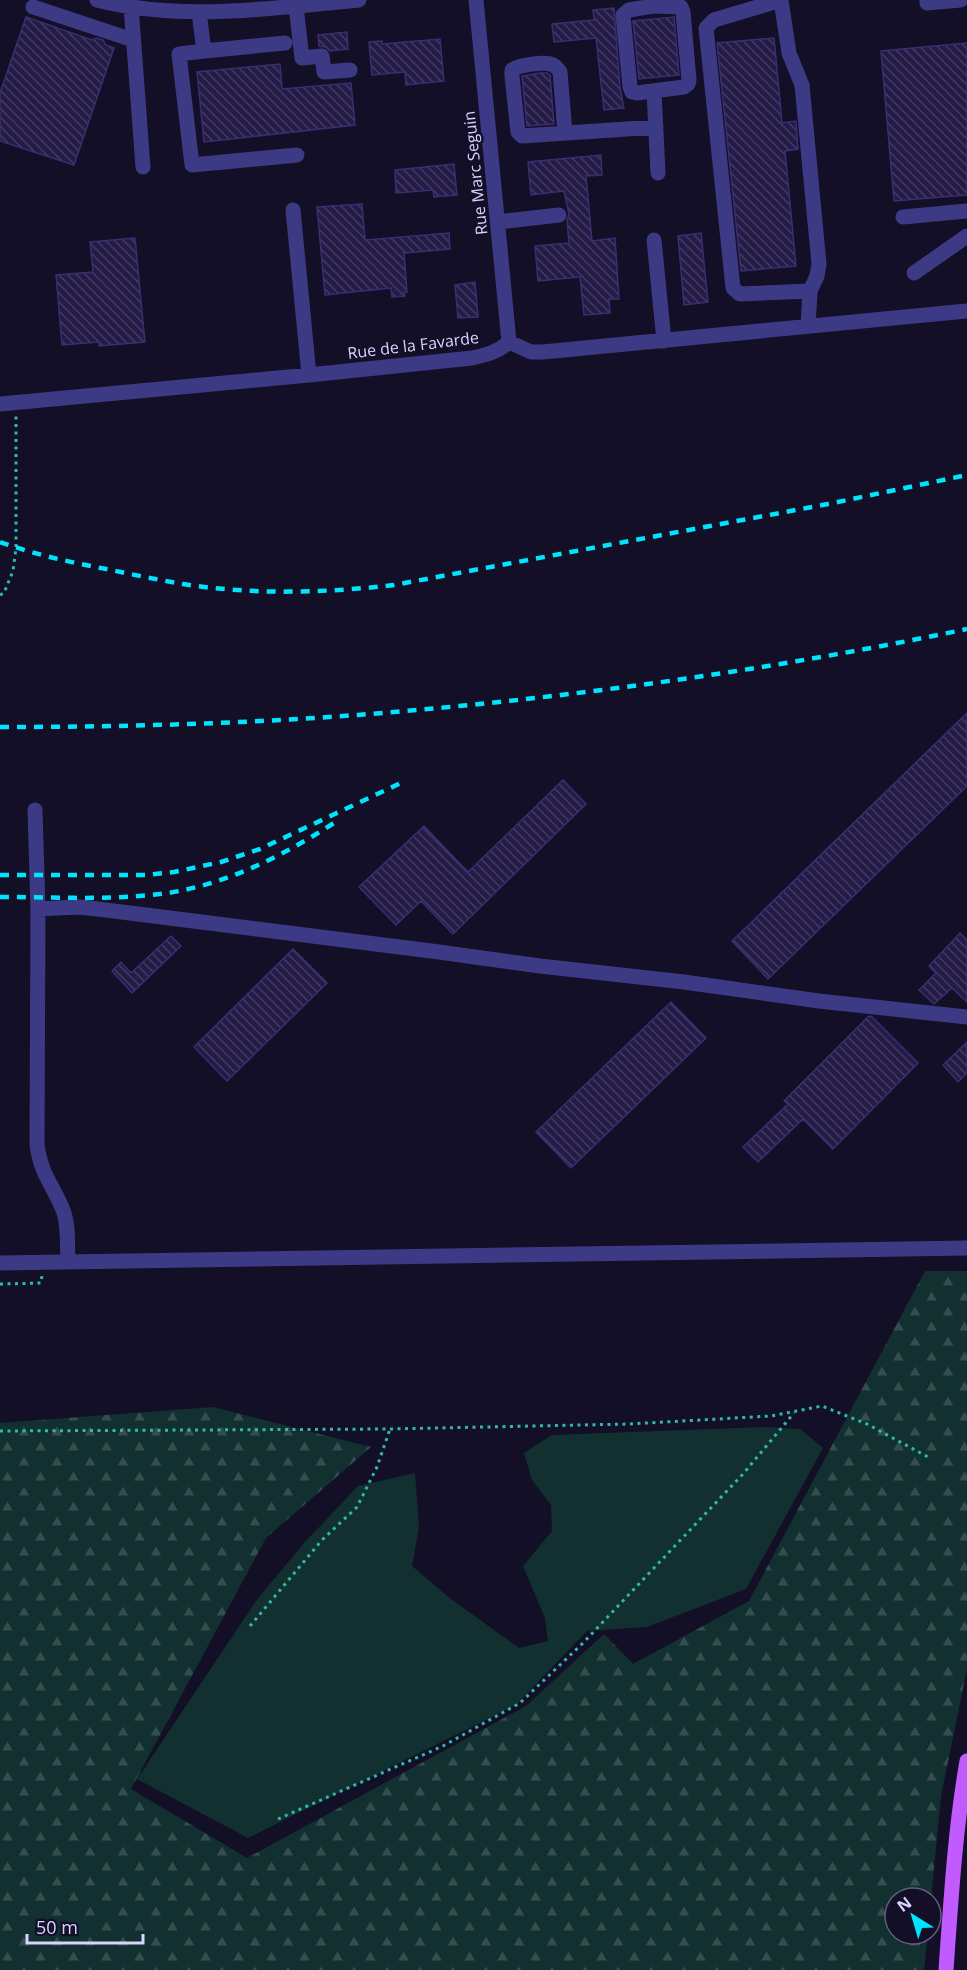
<svg xmlns="http://www.w3.org/2000/svg" width="967" height="1970" viewBox="0 0 967 1970" font-family="'Open Sans',sans-serif">
<style>
.green{fill:#12302f}
.forest{fill:url(#forest-firs)}
.building{fill:url(#building-back-hatch);stroke:#3b2d73;stroke-width:1.5}
.lines{fill:none;stroke-linecap:round;stroke-linejoin:round}
.path{stroke:#2fb8b0;stroke-width:3;stroke-dasharray:3 4.5;stroke-linecap:butt}
.minor{stroke:#3d3a85;stroke-width:15}
.major{stroke:#c25bff;stroke-width:15}
.rail{stroke:#00e5ff;stroke-width:4.5;stroke-dasharray:9 8;stroke-linecap:butt}
.labels{text-anchor:middle;stroke-width:5;stroke-linejoin:round;paint-order:stroke}
.street-label{font-size:16px;fill:#d9d4ff;stroke:#130f26}
</style>
<defs>
<pattern id="forest-firs" width="22" height="20" patternUnits="userSpaceOnUse" patternTransform="scale(1.5)"><rect width="22" height="20" fill="#12302f"/><path d="M5 1l3.5 6h-7zM16 11l3.5 6h-7z" fill="#344d4e"/></pattern>
<pattern id="building-back-hatch" width="6" height="6" patternUnits="userSpaceOnUse" patternTransform="scale(1.5)"><rect width="6" height="6" fill="#241b47"/><path d="M-1 5l2 2M0 0l6 6M5-1l2 2" fill="none" stroke="#433b63"/></pattern>
</defs>
<rect width="100%" height="100%" fill="#130f26"/>
<path class="green" d="M764,1427L800,1429L823,1448L746,1589L647,1627L587,1631L516,1705L248,1838L137,1779L258,1598L305,1542L358,1486L415,1473L419,1527L412,1566L451,1599L519,1648L548,1641L545,1618L523,1566L552,1531L551,1505L532,1480L524,1453L552,1435Z"/>
<path class="forest" d="M925,1271H967V1669L941,1796L931,1898H895V1934H928L924,1970H0V1423L213,1407L371,1447L266,1538L131,1789L247,1858L526,1706L604,1634L633,1664L749,1601Z"/>
<path class="building" d="M614,8L620,88L624,108L604,110L596,38L554,42L552,24L594,20L593,10Z
M26,17L92,40L96,38L103,40L106,45L114,48L74,165L0,141V93Z
M674,17L679,75L639,79L633,21Z
M347,32L348,49L330,51L325,47L319,46L318,35Z
M774,38L782,123L796,121L798,149L785,151L796,266L741,271L717,43Z
M440,39L444,81L406,85L405,72L372,75L369,42L382,41V44Z
M967,43V195L894,201L881,51Z
M280,64L282,89L351,83L355,125L204,142L197,72Z
M539,73H547L550,75L554,124L527,126L522,76Z
M601,155L602,175L586,176L592,241L615,238L619,299H609L610,313L584,315L580,277L538,281L535,246L569,243L567,220L569,214L564,191L531,195L528,162Z
M454,164L457,195L434,197L433,190L396,193L395,170Z
M362,204L365,240L449,233L450,249L404,253L407,292H404L405,296L392,297L391,288L325,295L317,207Z
M701,233L708,302L684,305L678,236Z
M135,238L145,342L99,346V342L62,345L56,275L93,272L90,242Z
M475,282L478,317L458,318L455,285Z
M967,713V786L768,979L732,941Z
M563,780L586,804L453,934L421,901L396,925L359,887L424,826L468,872Z
M960,933L967,940V1002L952,988L934,1004L919,990L936,973L929,966Z
M171,936L181,946L132,993L112,971L121,962L131,973Z
M293,949L327,983L227,1081L194,1047Z
M671,1002L706,1038L571,1168L536,1132Z
M869,1016L872,1017L918,1063L833,1149L803,1119L758,1162L743,1147L788,1104L784,1101Z
M967,1042V1073L958,1082L943,1065Z"/>
<g class="lines">
<path class="path" d="M0,595L4,593L13,571L16,548V415
M0,1284L41,1283L42,1275
M0,1431L390,1429L629,1424L771,1416L822,1406L867,1424L928,1457
M250,1626L322,1540L357,1507L377,1467L390,1429
M278,1819L443,1746L520,1703L583,1643L743,1474L794,1413"/>
<path class="minor" d="M97,0C183,22 272,8 359,0
M476,0L509,342
M781,0L714,20L706,28L733,288L740,294L810,291
M781,0L789,53L802,85L819,264L817,276L810,291L808,326
M927,0V3L961,0
M131,6L143,167
M296,6L302,58L322,56L324,72L350,70
M653,6L681,7L683,12L689,80L688,84L684,87L637,93L632,92L630,87L623,15L629,10Z
M33,7L133,40
M199,12L204,51L179,54L192,165L297,155
M204,51L285,43
M654,91L658,173
M565,133L560,72C557,68 557,67 553,65C545,61 518,65 512,70V76L518,132L522,136L656,127
M293,210L309,375
M903,217L967,211
M498,222L559,215
M654,240L664,341
M914,273L967,236
M0,404L309,375L472,358C486,355 498,352 509,342L531,352H543L967,311
M35,810L38,909L37,1145C41,1175 53,1185 63,1210C69,1226 67,1245 68,1262
M38,909L79,907L106,910L439,952L540,966L684,982L819,1001L967,1017
M0,1263L967,1248"/>
<path class="major" d="M946,1970C951,1900 955,1830 967,1761"/>
<path class="rail" d="M0,542C36,555 74,563 111,570C135,575 159,580 183,584C251,595 326,593 394,585L828,504L967,475
M0,727C119,727 238,724 357,715C562,699 766,671 967,629
M0,875H145L174,872L221,862L260,849L403,782
M0,897C50,897 101,900 151,895C219,889 284,856 340,819"/>
</g>
<g class="labels">
<g class="street-label">
<text transform="translate(475 173) rotate(-96)" y="6">Rue Marc Seguin</text>
<text transform="translate(413 345) rotate(-7)" y="6">Rue de la Favarde</text>
</g>
</g>
<g transform="translate(913 1916) rotate(323)"><circle r="28" fill="#130f26" stroke="#625e7d" stroke-width="1.5"/>
<path d="M0-4.5L10 22L0 15L-10 22Z" fill="#00e5ff"/>
<text y="-9" font-size="16" font-weight="bold" text-anchor="middle" fill="#d9d4ff">N</text>
</g>
<path d="M27 1934v9h116v-9" fill="none" stroke="#d9d4ff" stroke-width="3"/>
<text x="36" y="1934" font-size="18" fill="#d9d4ff" stroke="#130f26" stroke-width="4.5" paint-order="stroke">50 m</text>
</svg>
